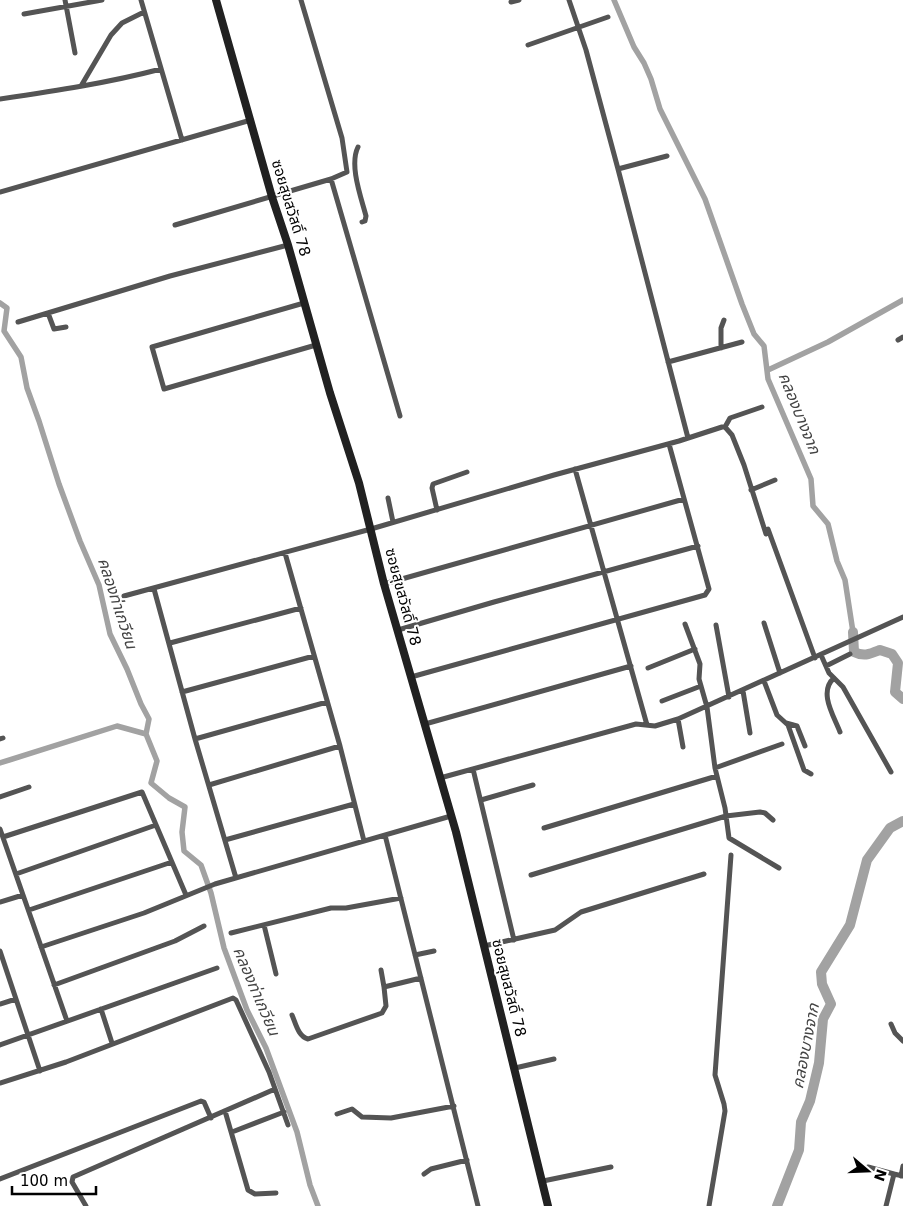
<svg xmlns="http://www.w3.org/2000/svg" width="903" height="1206" viewBox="0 0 903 1206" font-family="'DejaVu Sans','Noto Sans Thai',sans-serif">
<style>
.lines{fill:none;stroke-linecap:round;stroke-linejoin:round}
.canal{stroke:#a2a2a2;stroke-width:5.5}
.river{stroke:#a2a2a2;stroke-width:10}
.street{stroke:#545454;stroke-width:5}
.secondary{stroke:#212121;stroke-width:8}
.labels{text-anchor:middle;stroke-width:4;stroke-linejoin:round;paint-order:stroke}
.street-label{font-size:15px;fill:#000;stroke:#fff}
.water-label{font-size:16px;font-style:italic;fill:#434343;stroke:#fff}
</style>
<rect width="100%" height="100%" fill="#fff"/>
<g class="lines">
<path class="canal" d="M614,0L634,47L644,63L651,79L660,109L705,199L742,304L754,334L764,346L768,379L811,479L813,506L828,524L837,561L845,580L853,632
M0,303L7,308L4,331L21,357L27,388L39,421L59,484L80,541L99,585L110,634L127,669L141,704L149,719L146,734L157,761L151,783L169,798L185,807L182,832L184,851L201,865L211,893L224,948L247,1010L266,1048L297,1132L310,1185L318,1206
M768,370L828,342L903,300
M0,763L117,726L146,734"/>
<path class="river" d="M853,632L854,652C864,657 870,654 880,650L892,654L898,663L895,692L903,699
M777,1206L799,1150L801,1122L810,1101L819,1063L823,1019L831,1004L822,984L821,972L850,925L867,860L890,828L903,821"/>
<path class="street" d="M65,0L75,53
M141,0L182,140
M569,0L586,50L618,169L667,156
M511,2L519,0
M24,14L102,0
M528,45L608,17
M81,86L111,35L122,23L144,12
M0,99C54,91 108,83 161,69
M358,147C349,165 361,197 366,216L365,221L362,222
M618,169L688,438
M331,179L400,416
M0,192L251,120
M175,225L331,179L347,172L342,138L301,0
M304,303L152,347L164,389L316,345
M48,313L54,329L66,327
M18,322L170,276L288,245
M898,340L903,337
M721,348V328L724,320
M668,362L742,342
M725,427L730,418L762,407
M575,469L647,725
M751,490L775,480
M388,498L393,522
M437,510L432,488L433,484L467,472
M768,529L815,658
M285,553L340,746L364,841
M384,584L684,499
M154,589L195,739L236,878
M124,596L371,529L554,475L679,441L722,427H725L732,435L744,465L766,534
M764,623L780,673
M685,624L700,664L699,679L707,707L715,768L725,808L729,838L779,868
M716,625L729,697
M398,630L494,602L698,546
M170,643L301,608
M821,655L829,673L843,687L891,772
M826,666L850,654
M648,668L695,649
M411,677L705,595L709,589L669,444
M834,678C818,692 834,716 840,732
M764,681L777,715L788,725L804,770L811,774
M743,691L750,733
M182,692L314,656
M662,701L701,686
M678,719L683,747
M786,723L797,726L805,746
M425,724L631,666
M0,739L3,738
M195,739L327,702
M715,768L782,744
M473,769L514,940
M440,778L636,724L655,726L678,719L903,617
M209,785L340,746
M0,797L29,787
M481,800L533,785
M544,828L717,776
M0,829L67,1021
M385,835L478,1206
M3,837L142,792L186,895
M225,840L354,804
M16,874L156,825
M531,875L726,816L760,812L765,813L773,820
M0,902L23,895
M29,910L172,862
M264,925L276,974
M231,933L331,908H346L401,898
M484,946L555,930L581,912L704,874
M41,947L144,913L215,884L451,816
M0,951L40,1071
M415,955L434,951
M381,970L384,987
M54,985L175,941L204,926
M0,1004L16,999
M101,1009L112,1043
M292,1015C296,1024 298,1036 308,1039L382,1013L386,1006L384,987L421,978
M891,1024L895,1033L903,1041
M0,1045L217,968
M515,1068L554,1059
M0,1083L66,1062L233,998L236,1000L269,1072L288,1125
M225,1111L248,1190L255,1194L276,1193
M337,1114L352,1109L362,1117L391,1118L454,1106
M232,1132L284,1112
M868,1167L894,1174
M424,1174L431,1169L467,1160
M901,1176L903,1166
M0,1179L201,1101L204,1102L211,1118
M543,1181L611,1167
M86,1206L72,1182L73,1177L275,1089
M709,1206L725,1111L724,1104L715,1075L731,855
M886,1206L894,1174L903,1176"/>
<path class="secondary" d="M216,0L272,197L288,245L330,393L359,483L384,584L456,832L548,1206"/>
</g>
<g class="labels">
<g class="street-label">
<text transform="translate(291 208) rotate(73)" y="5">ซอยสุขสวัสดิ์ 78</text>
<text transform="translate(403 597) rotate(75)" y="5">ซอยสุขสวัสดิ์ 78</text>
<text transform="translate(509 988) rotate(76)" y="5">ซอยสุขสวัสดิ์ 78</text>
</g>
<g class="water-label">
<text transform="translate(800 413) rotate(68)" y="6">คลองบางจาก</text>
<text transform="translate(118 603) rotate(72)" y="6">คลองท่าเกวียน</text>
<text transform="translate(257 991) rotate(67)" y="6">คลองท่าเกวียน</text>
<text transform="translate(805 1046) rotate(-79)" y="6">คลองบางจาก</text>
</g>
</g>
<g transform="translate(868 1171) rotate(109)" stroke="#ffffff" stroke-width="4" paint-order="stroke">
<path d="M0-4L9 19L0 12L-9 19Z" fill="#000000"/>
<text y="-8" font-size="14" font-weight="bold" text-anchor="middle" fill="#000000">N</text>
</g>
<path d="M12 1186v8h84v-8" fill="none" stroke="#000000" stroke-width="2.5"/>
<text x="20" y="1186" font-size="15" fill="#000000" stroke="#ffffff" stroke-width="4" paint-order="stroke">100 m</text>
</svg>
